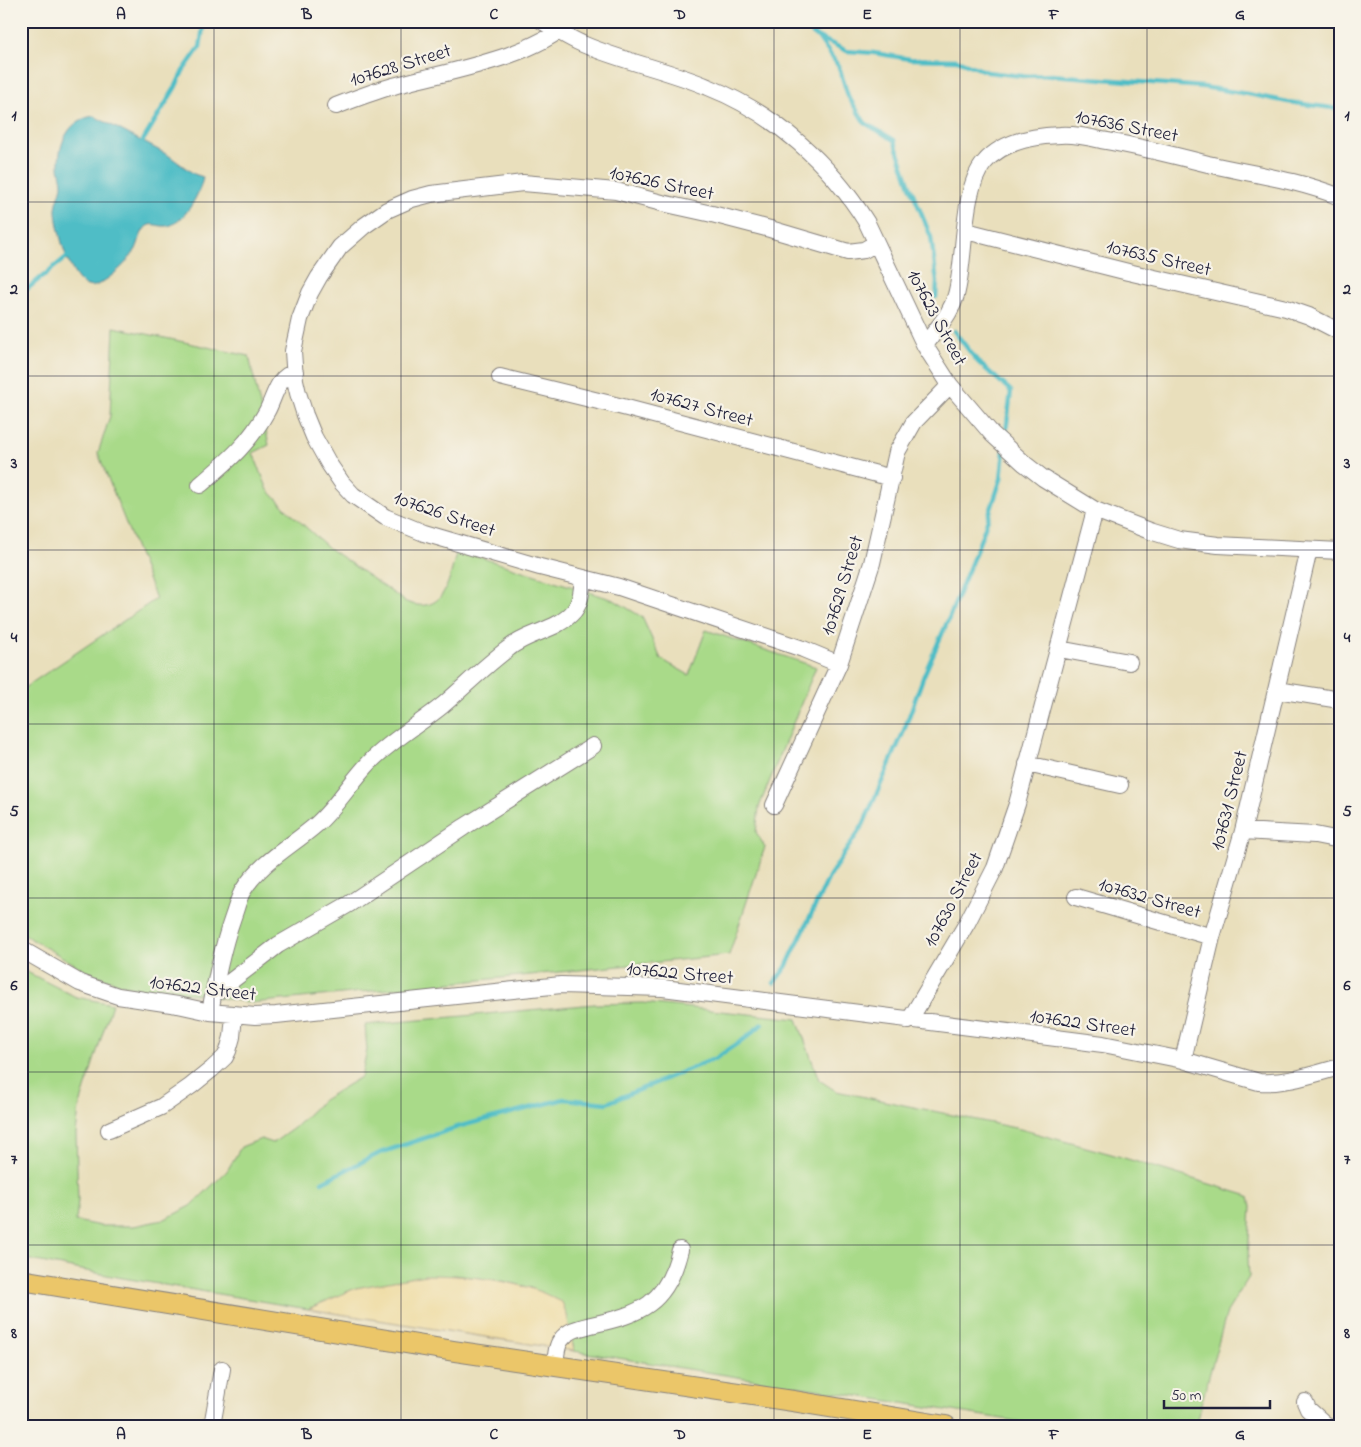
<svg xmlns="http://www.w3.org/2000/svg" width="1361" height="1447" viewBox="0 0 1361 1447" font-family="'Indie Flower',sans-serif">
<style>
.green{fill:#a9da89;stroke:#667e62}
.sand{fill:#eeda9e;stroke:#887e6c}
.water{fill:#4fbdc6;stroke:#387080}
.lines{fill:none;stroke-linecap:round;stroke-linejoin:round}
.stream{stroke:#4fbdc6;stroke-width:4.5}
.minor-casing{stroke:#86807c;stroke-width:18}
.major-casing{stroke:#86807c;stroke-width:22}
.minor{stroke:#fff;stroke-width:16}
.major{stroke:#ebc669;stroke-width:20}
.grid{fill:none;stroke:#22223b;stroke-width:1;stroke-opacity:0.55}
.labels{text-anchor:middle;stroke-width:4.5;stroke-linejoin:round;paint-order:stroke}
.street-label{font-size:20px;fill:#22223b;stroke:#f7f3e8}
.neatline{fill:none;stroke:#22223b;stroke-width:2}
.grid-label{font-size:16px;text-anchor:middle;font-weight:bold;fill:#22223b}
</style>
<rect width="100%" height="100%" fill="#f7f3e8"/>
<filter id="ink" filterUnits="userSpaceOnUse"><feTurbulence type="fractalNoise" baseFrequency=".02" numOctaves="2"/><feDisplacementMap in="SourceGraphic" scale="10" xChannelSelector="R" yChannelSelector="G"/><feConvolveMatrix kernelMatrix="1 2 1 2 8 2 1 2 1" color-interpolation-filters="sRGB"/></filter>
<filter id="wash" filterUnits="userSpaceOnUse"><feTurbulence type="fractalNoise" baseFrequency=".0096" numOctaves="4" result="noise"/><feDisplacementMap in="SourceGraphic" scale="20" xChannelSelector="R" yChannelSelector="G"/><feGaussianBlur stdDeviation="1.12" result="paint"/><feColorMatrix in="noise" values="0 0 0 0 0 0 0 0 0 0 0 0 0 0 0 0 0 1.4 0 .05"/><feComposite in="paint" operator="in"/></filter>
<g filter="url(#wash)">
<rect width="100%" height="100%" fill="#e9dfbc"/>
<path class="green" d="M114,327L249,356L269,445L253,453L268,490L286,509L330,549L406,602C446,617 449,578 457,550L614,600L642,617L661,659L689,675L706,630L816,667L759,807L756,832L765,847L729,955L252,1003L196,994L140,990L117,983L88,972L21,933V690L156,599L98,453L110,416Z
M23,970L76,997L112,1004L79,1108L76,1134L78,1200L76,1221L100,1226H134L163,1220L191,1206L227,1171L241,1147L261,1139L273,1143L294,1128L323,1100L361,1077L367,1050L365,1025L595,1004L643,1003L797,1019L819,1080L836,1091L1020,1129L1111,1154L1249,1196L1251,1207L1248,1258L1249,1277L1227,1312L1195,1426H1047L574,1351L567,1315L532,1288L503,1281L454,1275L356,1288L308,1309L117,1277L21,1258V976Z"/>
<path class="sand" d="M425,1275C460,1275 496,1278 530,1288C541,1291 551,1297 562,1302L567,1315L574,1351L308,1309L356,1288Z"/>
<path class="water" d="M94,116L168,155L194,174L203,177C201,192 183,226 166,226C158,227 151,221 145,228C140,234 139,243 136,249C128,263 111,278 97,285C72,298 56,226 56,210C56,202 61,193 62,185C62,177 58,170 59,162C60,140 70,119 94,116Z"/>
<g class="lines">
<path class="stream" d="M802,21L814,35L847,51L874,53L910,59L957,60L987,72L1022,76L1052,75L1203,87L1248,94L1288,102L1340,109
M818,37L839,67L848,96L865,123L894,140L910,186L931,237L937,282L936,297
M139,147L175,88L183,71L200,47L204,21
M21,294L69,255
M954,331L978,362L1011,391L1005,440
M774,983L786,967L830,875L863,825L903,733L924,675L949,618L982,536L1001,479L1004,450
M322,1182L380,1153L461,1126L564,1099L607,1103L716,1058L747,1037L762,1024"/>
</g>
</g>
<g filter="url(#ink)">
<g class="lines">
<defs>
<path id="minor" d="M542,21C556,30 570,39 585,45C625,62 668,70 708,87C774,113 830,163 867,223L925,346L950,385L992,434L1025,464L1043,478L1095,510L1150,531L1179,540L1218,545L1340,551
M336,106C354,99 372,92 390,87C446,71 528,60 571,21
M966,231L1128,272L1286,308L1309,316L1340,332
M925,346C936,328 951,315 956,295C966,259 961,190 984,163C1002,141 1034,136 1060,135C1074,134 1088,137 1101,140C1137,146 1173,155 1208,164C1252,174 1298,180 1340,197
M500,377L623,407L892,478
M200,485C228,461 249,444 267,411C275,396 277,377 295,372
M1059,649L1129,662
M839,664L803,649L619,587L540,567L424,533L385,517L353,495L342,483L329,464L314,437L305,415L298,393L295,380L293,351L300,319L310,293L319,277L340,247L364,226L387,210L412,199L431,194L523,183L616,191L662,203L712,214L770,229L848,252L864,250L876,243
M1277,690L1340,700
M1027,764L1120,785
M774,805L839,664L872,563L897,452L914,422L950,385
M1243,831L1315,835L1340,840
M1076,897L1212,937
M21,949L80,983L118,996L178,1005L210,1012L255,1016L276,1015L561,985L663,988L1103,1044L1183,1060L1259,1082C1287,1084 1313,1074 1340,1067
M213,995L278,945L349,904L464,827L593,746
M210,1012C216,980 222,948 233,917C236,909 238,900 242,892C260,862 292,846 317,824C339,804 353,778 374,758C395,738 421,723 443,705C465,686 486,665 509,648C528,632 557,631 574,611C581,602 582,589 583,578
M909,1021L967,923L995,868L1017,804L1095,510
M1183,1060L1212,937L1243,831L1309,550
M109,1130L161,1107L191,1086L212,1069L225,1057L228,1051L232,1037L234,1015
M555,1366C556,1358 556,1346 561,1340C568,1330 579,1328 591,1325C641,1314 667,1304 680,1250
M1305,1402L1308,1409L1327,1426
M212,1426L222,1369"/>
<path id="major" d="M21,1280L454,1351L793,1401L946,1426"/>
</defs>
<use href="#minor" class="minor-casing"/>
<use href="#major" class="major-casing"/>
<use href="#minor" class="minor"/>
<use href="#major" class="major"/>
</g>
</g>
<path class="grid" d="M214,21V1426M401,21V1426M587,21V1426M774,21V1426M960,21V1426M1147,21V1426M21,202H1340M21,376H1340M21,550H1340M21,724H1340M21,898H1340M21,1072H1340M21,1245H1340"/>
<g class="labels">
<g class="street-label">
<text transform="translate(400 64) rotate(-17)" y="7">107628 Street</text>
<text transform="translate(1127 125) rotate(11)" y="7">107636 Street</text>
<text transform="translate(662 182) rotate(12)" y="7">107626 Street</text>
<text transform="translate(1159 257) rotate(13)" y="7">107635 Street</text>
<text transform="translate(938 317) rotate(62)" y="7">107623 Street</text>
<text transform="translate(702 406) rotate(15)" y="7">107627 Street</text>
<text transform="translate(445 513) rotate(19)" y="7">107626 Street</text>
<text transform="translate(841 585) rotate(-73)" y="7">107629 Street</text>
<text transform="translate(1228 800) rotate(-76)" y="7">107631 Street</text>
<text transform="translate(1150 897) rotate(16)" y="7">107632 Street</text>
<text transform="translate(952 899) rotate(-62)" y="7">107630 Street</text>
<text transform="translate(680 972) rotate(5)" y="7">107622 Street</text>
<text transform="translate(203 987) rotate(7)" y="7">107622 Street</text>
<text transform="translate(1083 1022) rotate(8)" y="7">107622 Street</text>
</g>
</g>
<rect width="1361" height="1447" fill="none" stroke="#f7f3e8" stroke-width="55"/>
<path d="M1164 1400v8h106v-8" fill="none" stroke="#22223b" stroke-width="2.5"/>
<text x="1171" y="1400" font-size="15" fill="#22223b" stroke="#f7f3e8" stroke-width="4" paint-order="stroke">50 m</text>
<rect x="28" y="28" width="1306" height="1392" class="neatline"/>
<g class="grid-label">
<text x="121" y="19">A</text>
<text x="307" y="19">B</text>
<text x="494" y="19">C</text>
<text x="680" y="19">D</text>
<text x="867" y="19">E</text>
<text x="1054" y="19">F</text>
<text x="1240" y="19">G</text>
<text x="14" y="120">1</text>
<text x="1347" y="120">1</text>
<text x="14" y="294">2</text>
<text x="1347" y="294">2</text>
<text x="14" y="468">3</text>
<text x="1347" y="468">3</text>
<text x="14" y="642">4</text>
<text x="1347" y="642">4</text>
<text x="14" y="816">5</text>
<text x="1347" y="816">5</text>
<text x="14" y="990">6</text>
<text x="1347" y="990">6</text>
<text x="14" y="1164">7</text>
<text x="1347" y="1164">7</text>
<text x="14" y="1338">8</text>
<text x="1347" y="1338">8</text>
<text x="121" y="1439">A</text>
<text x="307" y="1439">B</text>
<text x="494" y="1439">C</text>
<text x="680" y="1439">D</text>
<text x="867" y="1439">E</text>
<text x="1054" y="1439">F</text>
<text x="1240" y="1439">G</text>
</g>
</svg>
